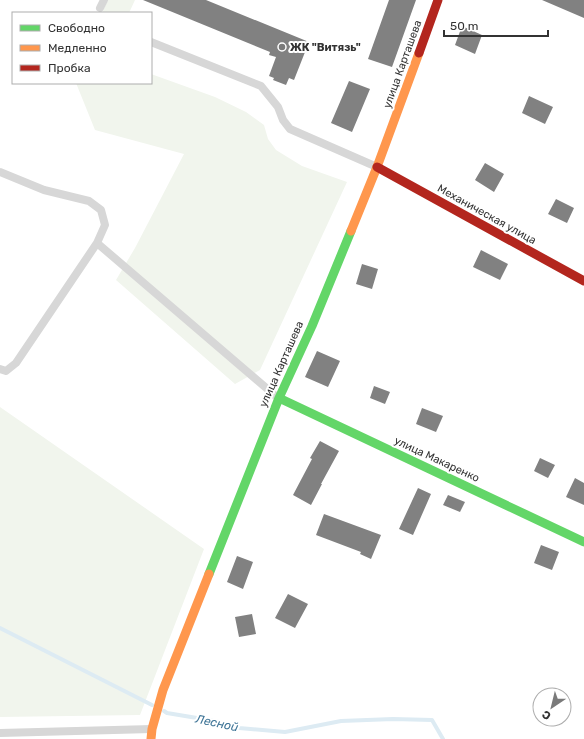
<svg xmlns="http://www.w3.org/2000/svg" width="584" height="739" viewBox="0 0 584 739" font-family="Rubik,sans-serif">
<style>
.green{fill:#f1f5ed}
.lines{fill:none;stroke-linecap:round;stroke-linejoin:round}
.stream{stroke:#ddebf3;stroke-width:4}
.building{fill:#818181}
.lane{stroke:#d7d7d7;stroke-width:8}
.fast{stroke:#63d668;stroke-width:9}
.slow{stroke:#ff974d;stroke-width:9}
.jam{stroke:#b3261e;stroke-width:9}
.poi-dot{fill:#7a7a7a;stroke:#fff;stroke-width:1.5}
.labels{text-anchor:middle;stroke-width:4;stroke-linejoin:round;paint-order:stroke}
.poi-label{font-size:11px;font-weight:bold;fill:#333;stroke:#fff;text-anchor:start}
.street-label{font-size:11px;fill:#333;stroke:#fff}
.water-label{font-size:12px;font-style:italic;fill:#3f7597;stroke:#fff}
</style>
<rect width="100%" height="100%" fill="#fff"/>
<path class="green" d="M108,0H135L129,13H102Z
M151,74L215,97L246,112L264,125L268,139L276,150L302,166L347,182L260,370L235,384L116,280L135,248L184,154L95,130L76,83H151Z
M0,407L204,549L140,715L0,717Z"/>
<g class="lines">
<path class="stream" d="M0,628L152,705
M164,711L167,713L215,721L239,728L285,732L341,721L393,719L432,720L443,739"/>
</g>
<path class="building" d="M143,0H206L309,42L294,80L289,78L286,85L273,80L274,78L269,76L276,57L269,55L270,52Z
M389,0H416L392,67L368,59Z
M542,0H584V18Z
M462,26L482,35L475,54L455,45Z
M349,81L370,89L352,132L331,123Z
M529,96L553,107L545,124L522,113Z
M485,163L504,174L494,192L475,180Z
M556,199L574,208L567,223L548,214Z
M481,250L508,264L500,280L473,267Z
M362,264L378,269L372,289L356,284Z
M317,351L340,361L328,387L305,377Z
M374,386L390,392L385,404L370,398Z
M422,408L443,416L436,432L416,424Z
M320,441L339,451L321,484H322L311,505L293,495L312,459L310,458Z
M540,458L555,465L548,478L534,471Z
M575,478L584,483V505L566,497Z
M418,488L431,494L413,535L399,529Z
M448,495L465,502L460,512L443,505Z
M324,514L381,535L371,559L360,554L361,552L316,535Z
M541,545L559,552L552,570L534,563Z
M237,556L253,562L243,589L227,582Z
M288,594L308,604L295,628L275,618Z
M252,614L256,634L239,637L235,617Z"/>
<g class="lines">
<path class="lane" d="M100,8L104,0
M151,42L261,86L278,107L283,120L290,129L377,167
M0,172L44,190L89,201L101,210L105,225L97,243L16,363L6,371L0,369
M97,243L278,398
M0,733L152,729"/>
<path class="fast" d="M279,398L584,542
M209,574L279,398L312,326L351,231"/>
<path class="slow" d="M351,231L377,167L419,53
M151,739L152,729L163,690L209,574"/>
<path class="jam" d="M419,53L438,0
M377,167L584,281"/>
</g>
<circle class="poi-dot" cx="282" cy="47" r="4"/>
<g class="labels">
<g class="poi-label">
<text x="290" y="51">ЖК "Витязь"</text>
</g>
<g class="street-label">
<text transform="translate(402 64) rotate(-70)" y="4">улица Карташева</text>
<text transform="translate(487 214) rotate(29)" y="4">Механическая улица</text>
<text transform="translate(281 364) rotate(-66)" y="4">улица Карташева</text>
<text transform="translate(437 459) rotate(25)" y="4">улица Макаренко</text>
</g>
<g class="water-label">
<text transform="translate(217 723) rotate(12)" y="4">Лесной</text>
</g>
</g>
<rect x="12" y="12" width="140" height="72" fill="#ffffff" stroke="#adadad"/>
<rect x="20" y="25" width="20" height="6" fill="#63d668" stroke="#adadad"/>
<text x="48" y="32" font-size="12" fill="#333333">Свободно</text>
<rect x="20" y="45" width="20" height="6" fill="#ff974d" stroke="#adadad"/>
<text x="48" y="52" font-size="12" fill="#333333">Медленно</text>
<rect x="20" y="65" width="20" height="6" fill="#b3261e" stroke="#adadad"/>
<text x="48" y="72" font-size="12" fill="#333333">Пробка</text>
<g transform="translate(552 707) rotate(215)"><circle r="19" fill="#ffffff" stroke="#adadad"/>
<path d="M0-3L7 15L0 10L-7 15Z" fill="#7a7a7a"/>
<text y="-6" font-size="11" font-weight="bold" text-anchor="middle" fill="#333333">С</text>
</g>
<path d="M444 30v6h104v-6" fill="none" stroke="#333333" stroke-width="2"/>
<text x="450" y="30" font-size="12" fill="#333333" stroke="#ffffff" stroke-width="3" paint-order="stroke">50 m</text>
</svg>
